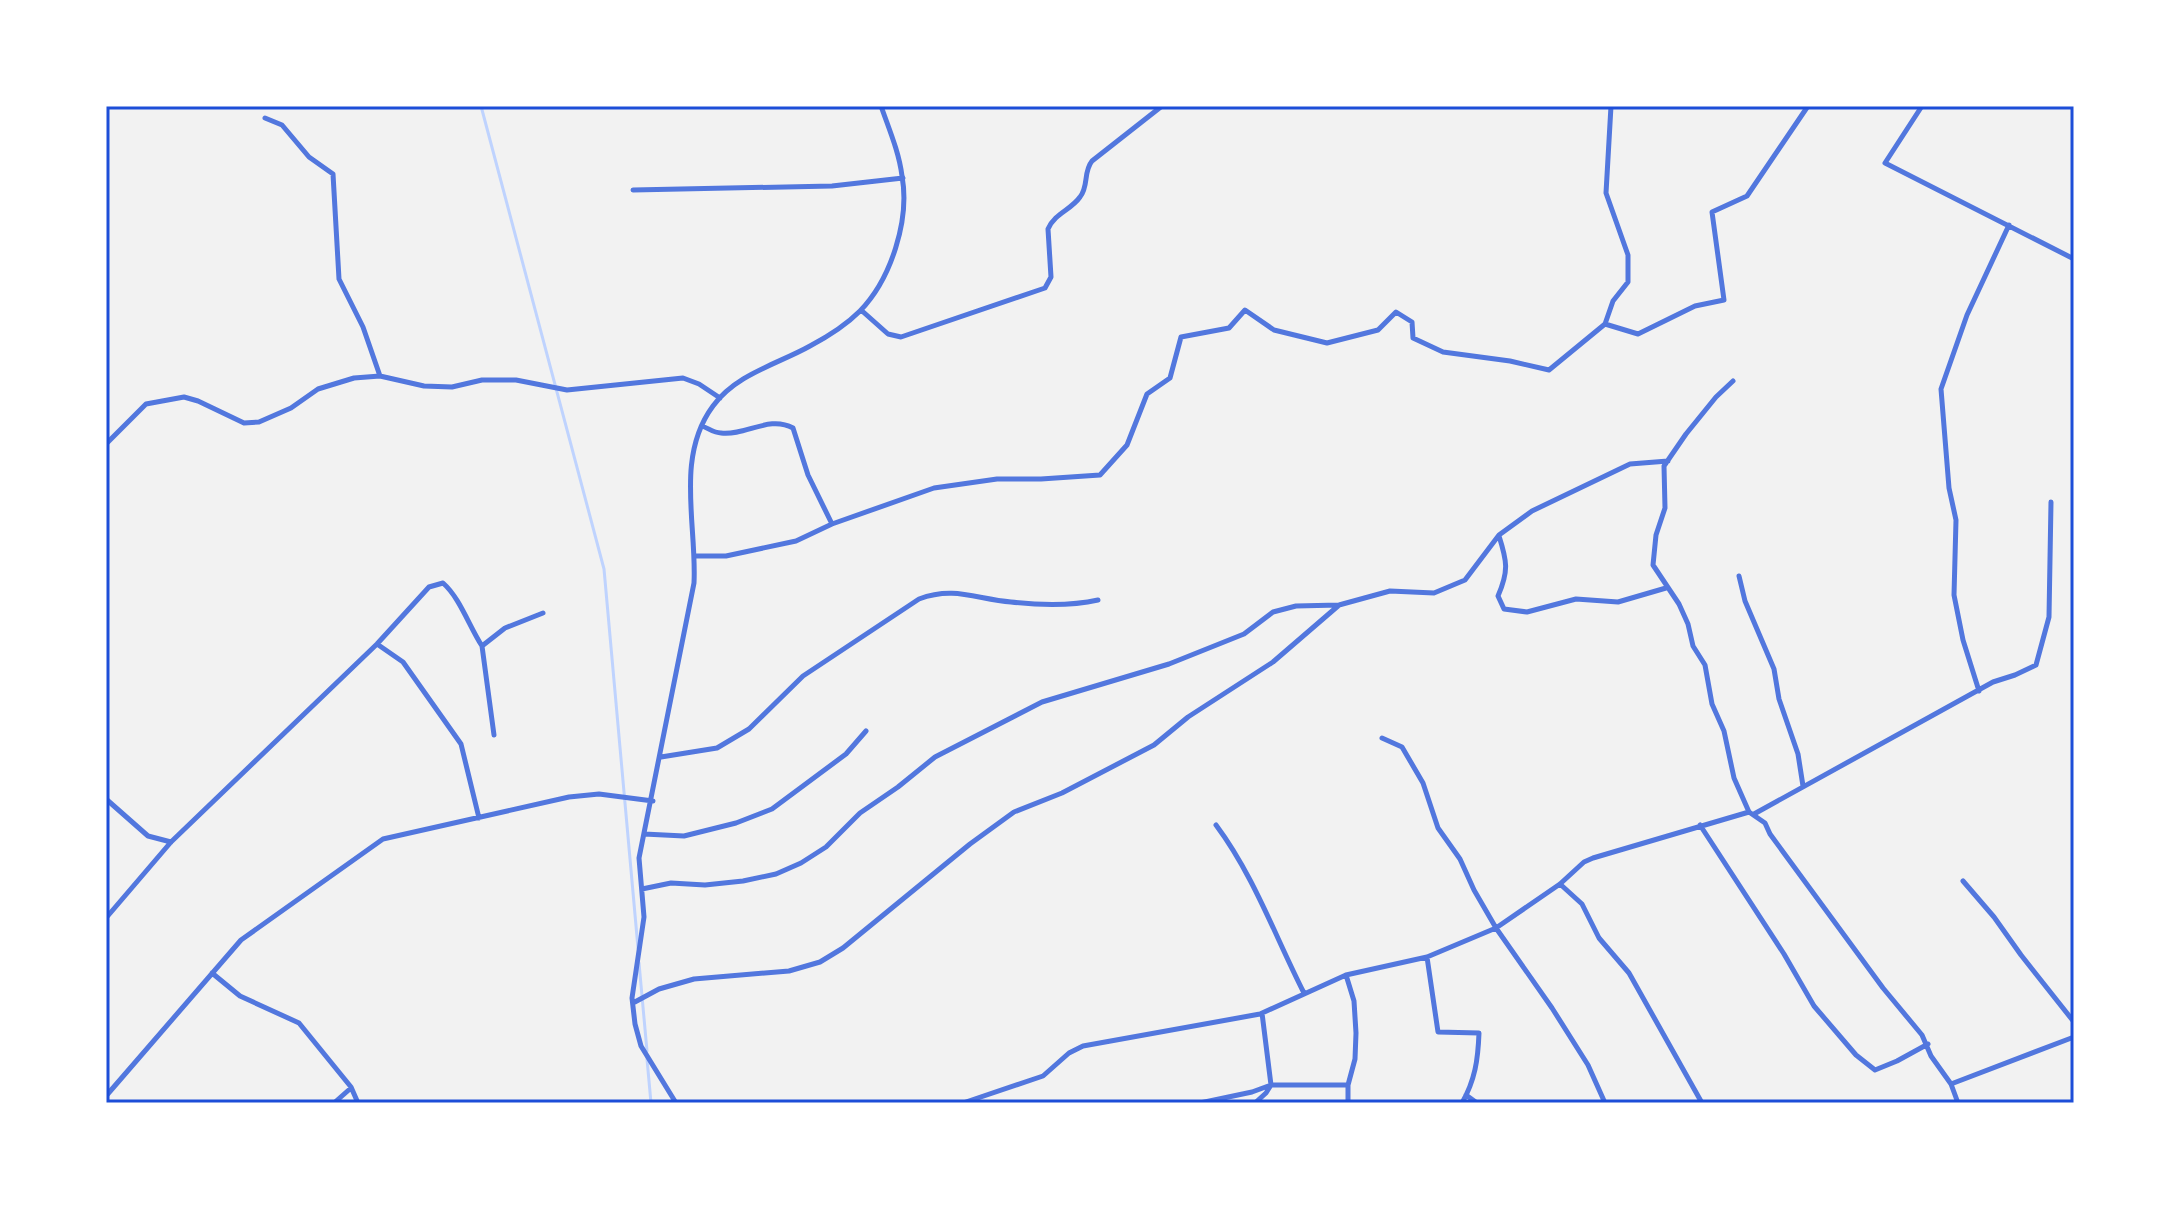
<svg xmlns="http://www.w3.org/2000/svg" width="2180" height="1209" viewBox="0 0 2180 1209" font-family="Bitter,serif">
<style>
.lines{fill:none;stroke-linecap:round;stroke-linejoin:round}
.stream{stroke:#bfd3fe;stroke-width:3}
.minor{stroke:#5277de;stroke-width:5}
.neatline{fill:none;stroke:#1d4ed8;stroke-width:3}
</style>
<rect width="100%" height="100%" fill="#f2f2f2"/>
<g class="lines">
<path class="stream" d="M481,106L604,569L638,948
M639,963L647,1051
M647,1059L651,1103"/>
<path class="minor" d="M1922,106L1885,163L2074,259
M265,118L282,125L309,157L333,174L339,279L363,327L380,376
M633,190L832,186L903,178
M861,310L888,334L901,337L1045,288L1051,277L1048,229C1055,213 1071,210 1080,197C1089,186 1083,172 1092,161L1162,106
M1605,324L1613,301L1628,282V255L1606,193L1611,106
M1733,381L1716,397L1686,434L1664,466L1665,508L1656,535L1653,565L1679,604L1688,624L1693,646L1705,665L1712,704L1724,731L1734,778L1749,812
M702,426C708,428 714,433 721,433C746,436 769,415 793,428L808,475L832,524
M106,444L146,404L184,397L198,401L244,423L259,422L291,408L318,389L354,378L380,376L424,386L452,387L482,380H516L567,390L683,378L699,384L720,398
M1499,536C1507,561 1509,571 1498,596L1504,609L1527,612L1576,599L1618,602L1666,588
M696,556H726L796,541L832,524L934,488L997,479H1041L1100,475L1127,445L1147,394L1170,378L1181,337L1229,328L1245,310L1274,330L1327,343L1378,330L1396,312L1412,322L1413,338L1443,352L1510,361L1549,370L1605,324L1638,334L1695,306L1724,300L1712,212L1747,196L1808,106
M1739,576L1745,601L1774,669L1779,699L1798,754L1803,786
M377,644L403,662L461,744L479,818
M1979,691L1963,640L1954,595L1956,520L1949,488L1941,389L1967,315L2009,225
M494,735L482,646L505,628L543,613
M1382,738L1402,747L1423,783L1438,828L1460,859L1474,890L1496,928L1552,1008L1588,1065L1605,1103
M661,757L717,748L749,729L803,676L919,599C954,586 976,599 1011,602C1038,605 1071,606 1098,600
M106,799L148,836L171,842
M1754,814L1993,682L2015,675L2036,665L2049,617L2051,502
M1216,825C1254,876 1275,936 1304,993
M1700,825L1784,954L1814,1006L1856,1055L1875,1070L1897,1061L1928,1044
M644,834L684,836L736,823L772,809L846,754L866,731
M1963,881L1994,917L2021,955L2074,1022
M1560,884L1582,904L1599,938L1629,973L1702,1103
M642,889L671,883L705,885L743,881L776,874L801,863L826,847L860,813L898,787L935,757L1042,702L1169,664L1244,634L1273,612L1296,606L1339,605L1390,591L1434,593L1465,580L1499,535L1532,511L1630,464L1668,461
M106,918L171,842L377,644L429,587L443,583C460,598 469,626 482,646
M1427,957L1438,1032L1479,1033C1478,1060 1475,1080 1462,1103
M212,973L240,996L299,1023L351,1087L358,1103
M1346,975L1354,1001L1356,1033L1355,1059L1348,1085V1103
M633,1003L659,989L694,979L789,971L820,962L843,948L970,844L1014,812L1062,793L1154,745L1188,717L1273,662L1338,606
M1951,1084L2074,1037
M1466,1095L1477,1103
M106,1096L241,940L383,839L569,797L599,794L653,801
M334,1103L351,1088
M676,1103L641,1046L635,1024L632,998L644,917L639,858L694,583C697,525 675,457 713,406C736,374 778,364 810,346C827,337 846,325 860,311C891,279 910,220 902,176C899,152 889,129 881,106
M963,1103L1043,1076L1069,1053L1083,1046L1260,1014L1346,975L1427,957L1496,928L1560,884L1584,862L1593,858L1749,812L1765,823L1770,834L1883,988L1922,1035L1931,1056L1951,1084L1958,1103
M1200,1103L1252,1092L1271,1085H1348
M1255,1103L1266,1093L1271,1085L1262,1013"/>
</g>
<rect width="2180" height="1209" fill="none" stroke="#ffffff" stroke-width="216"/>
<rect x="108" y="108" width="1964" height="993" class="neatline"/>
</svg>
